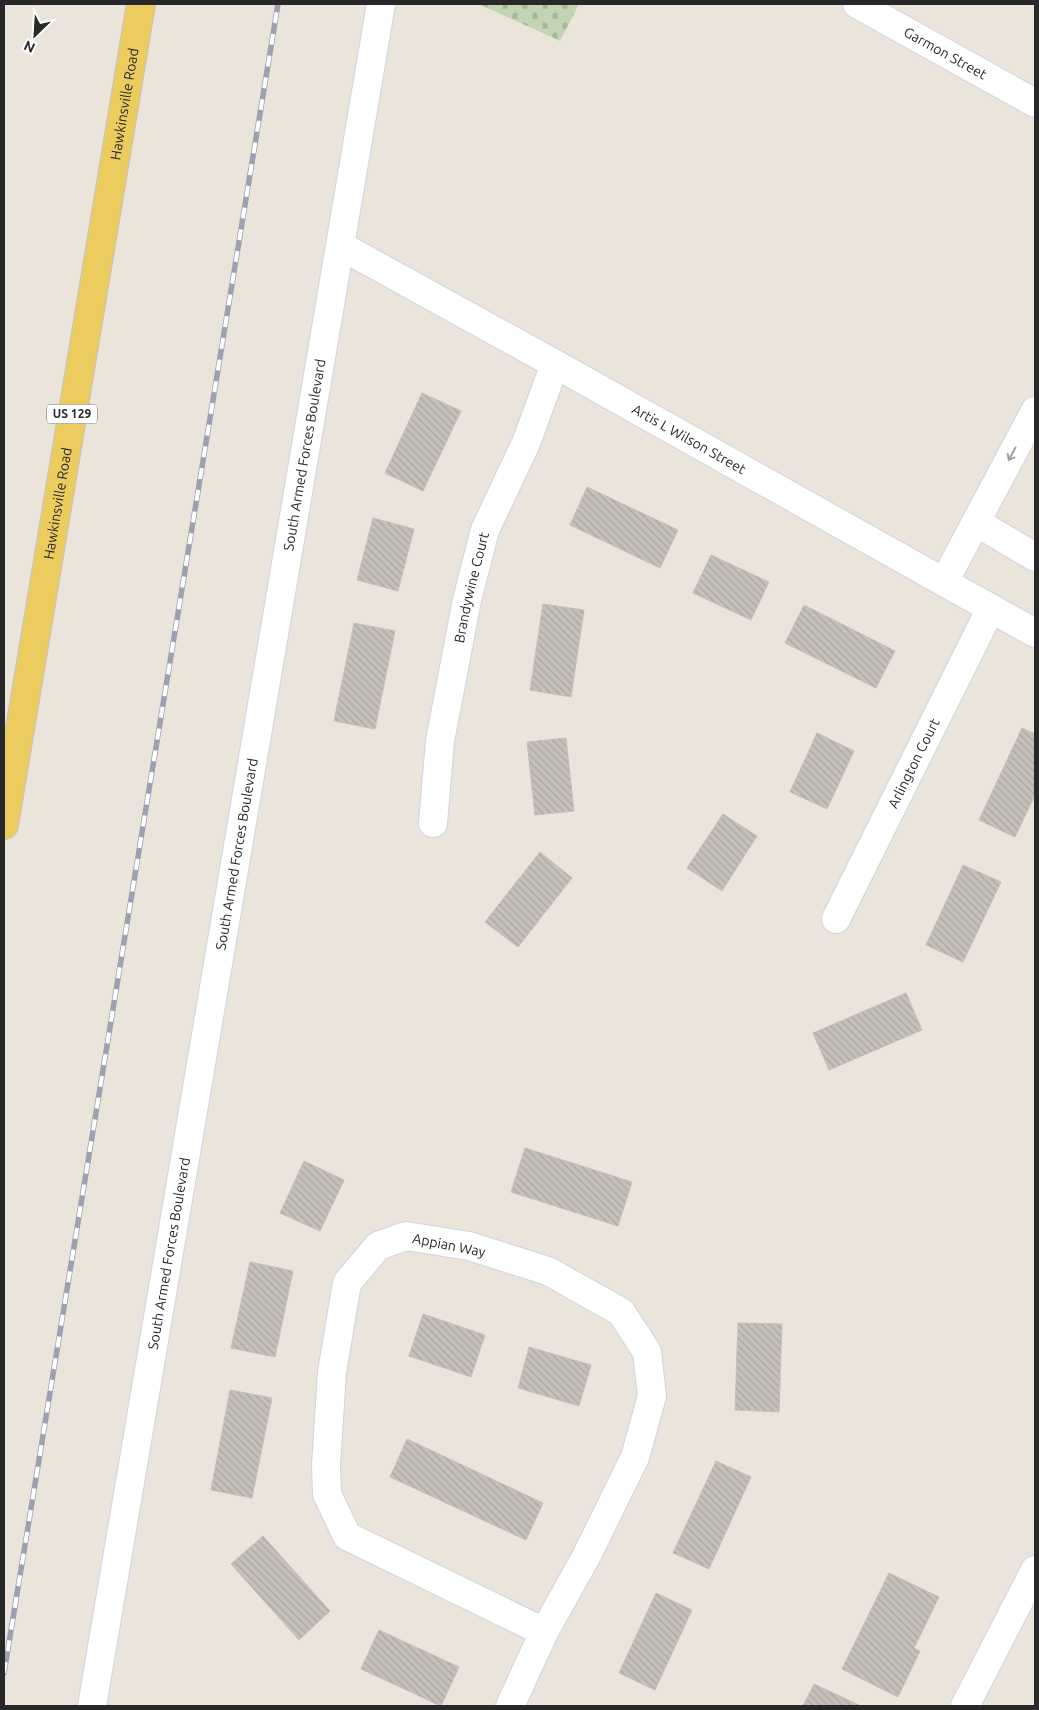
<svg xmlns="http://www.w3.org/2000/svg" width="1039" height="1710" viewBox="0 0 1039 1710" font-family="Ubuntu,sans-serif">
<style>
.cemetery{fill:url(#cemetery-stones)}
.building{fill:url(#building-back-hatch);stroke:#c5bfb4}
.lines{fill:none;stroke-linecap:round;stroke-linejoin:round}
.minor-casing{stroke:#d0d3e1;stroke-width:30}
.major-casing{stroke:#c3c3c3;stroke-width:30}
.minor{stroke:#fff;stroke-width:28}
.major{stroke:#eccc5e;stroke-width:28}
.rail-casing{stroke:#9da0b2;stroke-width:5.5}
.rail{stroke:#fff;stroke-width:4;stroke-dasharray:11;stroke-linecap:butt}
.oneway{stroke:#9e9e9e}
.labels{text-anchor:middle;stroke-width:5;stroke-linejoin:round;paint-order:stroke}
.shield{fill:#fff;stroke:#686868;stroke-width:1}
.shield-label{font-size:12px;font-weight:bold;fill:#282828}
.street-label{font-size:14px;fill:#282828;stroke:#fff}
</style>
<defs>
<pattern id="cemetery-stones" width="16" height="16" patternUnits="userSpaceOnUse" patternTransform="scale(1.25)"><rect width="16" height="16" fill="#c2d4b2"/><path d="M2 7V4a2 2 0 0 1 4 0v3zM10 15v-3a2 2 0 0 1 4 0v3z" fill="#a7b699"/></pattern>
<pattern id="building-back-hatch" width="6" height="6" patternUnits="userSpaceOnUse" patternTransform="scale(1.25)"><rect width="6" height="6" fill="#c6c0ba"/><path d="M-1 5l2 2M0 0l6 6M5-1l2 2" fill="none" stroke="#aaa5a0"/></pattern>
</defs>
<rect width="100%" height="100%" fill="#eae4da"/>
<path class="cemetery" d="M479,4H579L560,41Z"/>
<path class="building" d="M422,393L461,411L423,491L385,473Z
M587,487L678,530L660,568L570,525Z
M373,518L414,529L398,591L357,580Z
M711,555L769,582L751,620L693,593Z
M543,604L584,610L571,697L530,690Z
M804,605L895,651L876,688L785,643Z
M354,623L395,631L375,729L334,721Z
M1022,728L1035,734V795L1015,837L979,820Z
M817,733L854,751L827,809L790,792Z
M566,738L574,811L535,815L527,742Z
M723,814L757,836L722,891L687,868Z
M540,852L572,878L518,947L485,922Z
M963,865L1001,882L963,962L926,945Z
M906,993L922,1030L829,1070L813,1033Z
M525,1148L632,1182L618,1226L511,1192Z
M304,1161L344,1180L320,1231L280,1213Z
M250,1262L293,1271L275,1357L231,1348Z
M423,1314L485,1335L471,1377L409,1356Z
M738,1323L782,1324L779,1412L735,1410Z
M529,1347L591,1365L579,1406L518,1388Z
M230,1390L272,1398L252,1498L211,1490Z
M407,1439L543,1503L526,1540L390,1477Z
M716,1461L751,1477L709,1569L673,1553Z
M263,1536L330,1611L299,1640L231,1564Z
M889,1573L939,1597L914,1648L920,1651L898,1697L842,1669Z
M656,1593L692,1610L655,1690L619,1673Z
M379,1630L459,1667L441,1706L361,1669Z
M814,1684L861,1706H803Z"/>
<g class="lines">
<defs>
<g id="minor">
<path id="s1" d="M857,4L1035,103"/>
<path id="s2" d="M341,246L555,364L1035,633"/>
<path d="M976,522L1035,557"/>
<path d="M944,582L1035,411"/>
<path id="s3" d="M433,823L440,741L467,600L485,530L526,443L555,364"/>
<path id="s4" d="M836,919L991,608"/>
<path d="M406,1236L469,1246L548,1271L621,1312L647,1352L652,1396L635,1457L587,1555L544,1632L347,1536L327,1494L326,1465L332,1372L347,1283L378,1246Z"/>
<path id="s5" d="M92,1706L381,4"/>
<path d="M510,1706L544,1632"/>
<path d="M965,1706L1035,1570"/>
</g>
<g id="major">
<path id="s6" d="M4,825L141,4"/>
</g>
</defs>
<use href="#minor" class="minor-casing"/>
<use href="#major" class="major-casing"/>
<use href="#minor" class="minor"/>
<use href="#major" class="major"/>
<defs>
<path id="rail" d="M4,1673L278,4"/>
</defs>
<use href="#rail" class="rail-casing"/>
<use href="#rail" class="rail"/>
</g>
<defs><path id="oneway-shaft" d="M-6 0H5M1.5-3L5.5 0L1.5 3" fill="none" stroke-width="1.6" stroke-linecap="round" stroke-linejoin="round" transform="scale(1.25)"/></defs>
<use class="oneway" href="#oneway-shaft" transform="translate(1012 454) rotate(118)"/>
<g class="labels">
<rect class="shield" x="47" y="404.5" width="50" height="19" rx="4"/>
<g class="shield-label">
<text x="72" y="418">US 129</text>
</g>
<g class="street-label">
<text dy="5" stroke="none"><textPath href="#s1" startOffset="101">Garmon Street</textPath></text>
<text dy="5" stroke="none"><textPath href="#s6" startOffset="731">Hawkinsville Road</textPath></text>
<text dy="5" stroke="none"><textPath href="#s2" startOffset="398">Artis L Wilson Street</textPath></text>
<text dy="5" stroke="none"><textPath href="#s5" startOffset="1269">South Armed Forces Boulevard</textPath></text>
<text dy="5" stroke="none"><textPath href="#s6" startOffset="326">Hawkinsville Road</textPath></text>
<text dy="5" stroke="none"><textPath href="#s3" startOffset="239">Brandywine Court</textPath></text>
<text dy="5" stroke="none"><textPath href="#s4" startOffset="174">Arlington Court</textPath></text>
<text dy="5" stroke="none"><textPath href="#s5" startOffset="864">South Armed Forces Boulevard</textPath></text>
<text transform="translate(449 1245) rotate(11)" y="5">Appian Way</text>
<text dy="5" stroke="none"><textPath href="#s5" startOffset="459">South Armed Forces Boulevard</textPath></text>
</g>
</g>
<rect width="1039" height="1710" fill="none" stroke="#282828" stroke-width="10"/>
<g transform="translate(35 35) rotate(205)" stroke="#ffffff" stroke-width="4" paint-order="stroke">
<path d="M0-4L9 19L0 12L-9 19Z" fill="#282828"/>
<text y="-8" font-size="14" font-weight="bold" text-anchor="middle" fill="#282828">N</text>
</g>
</svg>
